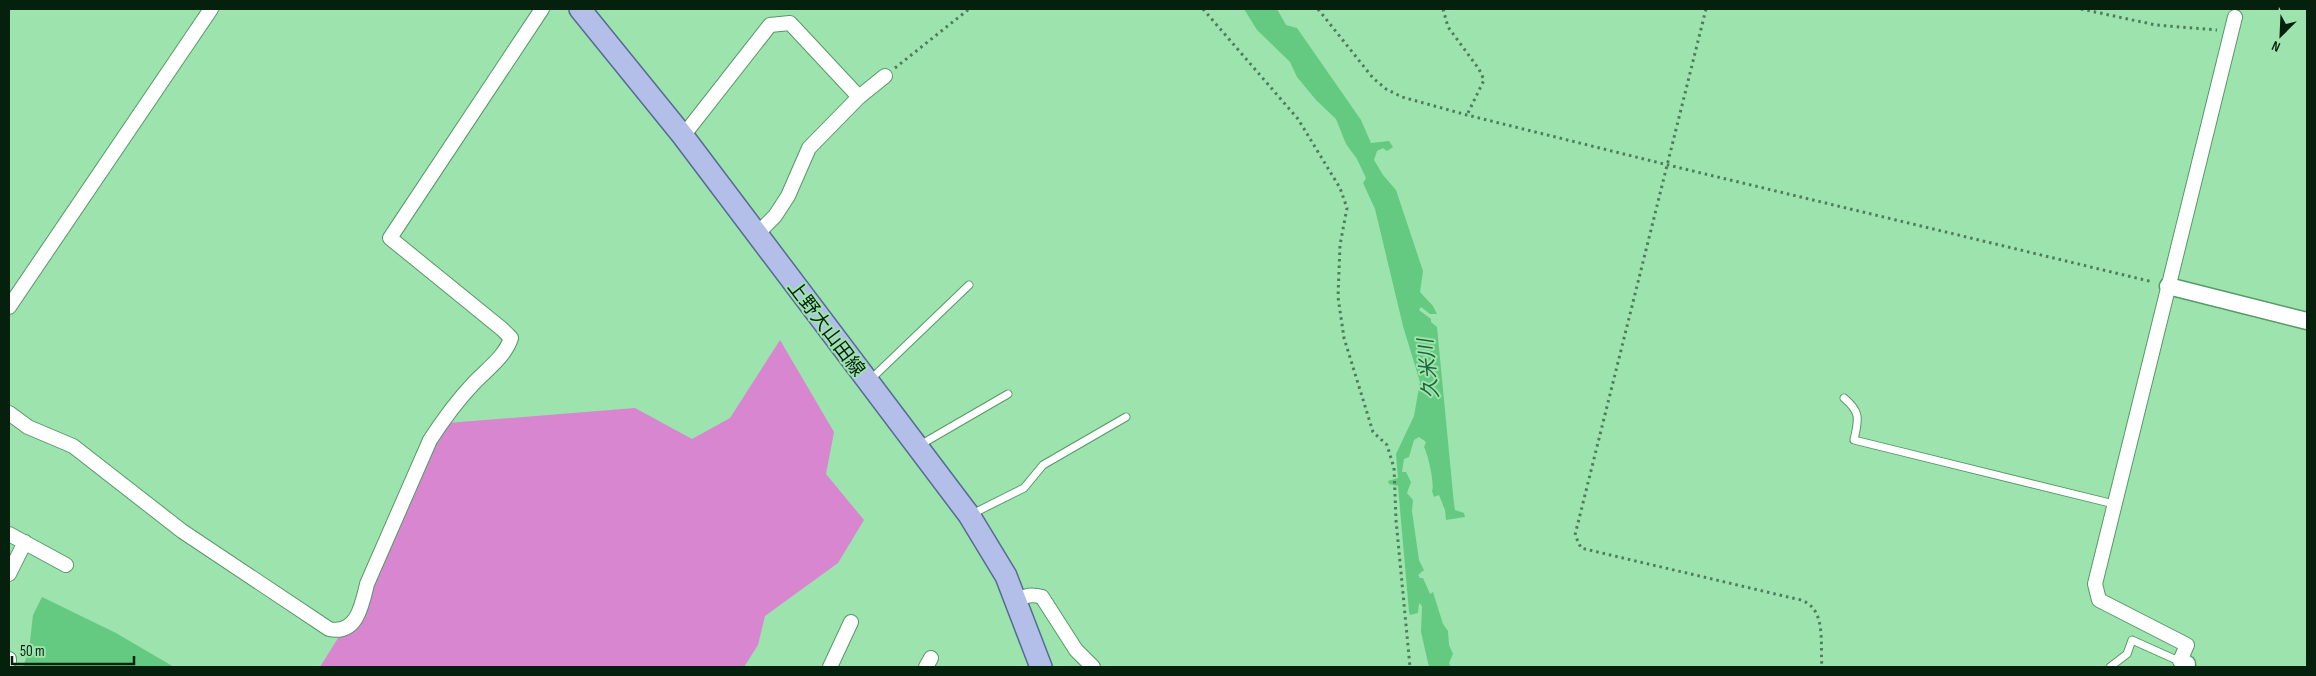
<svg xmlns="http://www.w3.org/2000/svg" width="2316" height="676" viewBox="0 0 2316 676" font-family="'Sofia Sans Condensed','Noto Sans JP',sans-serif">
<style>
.green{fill:#d986d0}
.water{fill:#65ca81}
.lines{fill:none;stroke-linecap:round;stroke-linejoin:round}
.service-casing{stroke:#569967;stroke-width:9}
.minor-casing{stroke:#569967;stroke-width:16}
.tertiary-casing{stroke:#569967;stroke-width:19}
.primary-casing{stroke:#556c92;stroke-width:24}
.path{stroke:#4d7d5a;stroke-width:3;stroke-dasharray:2.5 4;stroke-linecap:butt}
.service{stroke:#fff;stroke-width:7}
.minor{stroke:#fff;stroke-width:14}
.tertiary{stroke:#fff;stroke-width:16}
.primary{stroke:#b3bfe8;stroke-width:21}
.labels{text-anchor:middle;stroke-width:4;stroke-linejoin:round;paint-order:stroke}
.street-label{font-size:19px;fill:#05210e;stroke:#9de3ad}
.water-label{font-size:20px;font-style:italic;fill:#1e6535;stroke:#9de3ad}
</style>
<rect width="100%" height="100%" fill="#9de3ad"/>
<path class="green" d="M780,340L834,432L826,474L864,520L838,563L765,616L758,645L744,667H320L371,585L432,447L447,423L635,408L692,439L730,418Z"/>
<path class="water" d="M1244,9H1277L1286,25L1297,28L1361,120L1371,143L1389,141L1393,147L1387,151L1383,148L1377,151L1374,160L1383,175L1396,190L1423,271L1420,292L1433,306L1437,314H1430L1421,307L1419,310L1431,319V322L1437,327L1454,504L1455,510L1464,513L1465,517L1446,520L1445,510L1439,495L1434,497L1432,491C1435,485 1428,454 1424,447L1426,442L1419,437L1414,440L1409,457L1404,459L1402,472H1406L1411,482L1407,493L1413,500L1412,511L1419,560L1424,570L1418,575L1420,578H1423L1430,594L1433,592L1443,624L1448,631L1449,645L1453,654L1449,663L1451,667H1429L1421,632L1422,606L1419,603L1418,613L1410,615L1409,612L1398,486L1389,484L1388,481L1398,478L1396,454L1414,416L1420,382L1403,326L1375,209L1363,183L1366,178L1357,159L1346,144L1336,119L1316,100L1297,77L1290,62L1257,30Z
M42,597L116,633L174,667H23L29,650L33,615Z"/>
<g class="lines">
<defs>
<path id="service" d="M870,380L969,285
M1844,398C1862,413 1858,420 1854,440L2114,504
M920,445L1008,394
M972,514L1024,488L1043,465L1126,417
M2110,667L2127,654L2132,640L2181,662"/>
<path id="minor" d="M683,136L770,25L790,23L859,97
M756,235L775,216L788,196L809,148L859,97L885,76
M9,307L211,9
M9,413L28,427L73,446L182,531L329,629C357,635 362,605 367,584L430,440C443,420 457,401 473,384C486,370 505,357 511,338L502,329L390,238L542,9
M9,534L66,565
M9,574L25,542
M1016,601C1025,595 1032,594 1042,597L1076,650L1093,667
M9,659V661
M2180,661L2187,645L2099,600L2095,584L2235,17
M830,667L851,622
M926,667L931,658"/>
<path id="tertiary" d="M2168,286L2307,321
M2184,667L2187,664"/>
<path id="primary" d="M580,9L683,136L969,515L1006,576L1041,667"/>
</defs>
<use href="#service" class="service-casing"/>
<use href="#minor" class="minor-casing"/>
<use href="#tertiary" class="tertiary-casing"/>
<use href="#primary" class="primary-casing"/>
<path class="path" d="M1203,9L1298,119L1340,188L1347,208L1340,245L1338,297L1344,338L1373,432L1387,445L1394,468L1396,520L1410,667
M1318,9L1373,78L1386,89L1402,97L1467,115L1668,165L2153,282
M1443,9L1448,27L1479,69L1484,80L1467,115
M1706,9L1575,535L1581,548L1792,598C1797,599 1803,600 1807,603C1826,614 1820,649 1822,667
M2081,9L2156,25L2217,30
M895,68L969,9"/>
<use href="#service" class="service"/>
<use href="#minor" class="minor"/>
<use href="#tertiary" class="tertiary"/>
<use href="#primary" class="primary"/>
</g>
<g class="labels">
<g class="street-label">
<text transform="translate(827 328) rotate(53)" y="7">上野大山田線</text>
</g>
<g class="water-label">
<text transform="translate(1428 369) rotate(-96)" y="7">久米川</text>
</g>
</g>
<rect width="2316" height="676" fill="none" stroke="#05210e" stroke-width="20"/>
<g transform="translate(2281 35) rotate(204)" stroke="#9de3ad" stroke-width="4" paint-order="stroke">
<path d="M0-4L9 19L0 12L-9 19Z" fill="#05210e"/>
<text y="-8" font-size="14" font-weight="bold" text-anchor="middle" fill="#05210e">N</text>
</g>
<path d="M12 656v8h122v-8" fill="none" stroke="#05210e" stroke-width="2.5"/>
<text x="20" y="656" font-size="15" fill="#05210e" stroke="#9de3ad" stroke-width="4" paint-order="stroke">50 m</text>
</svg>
